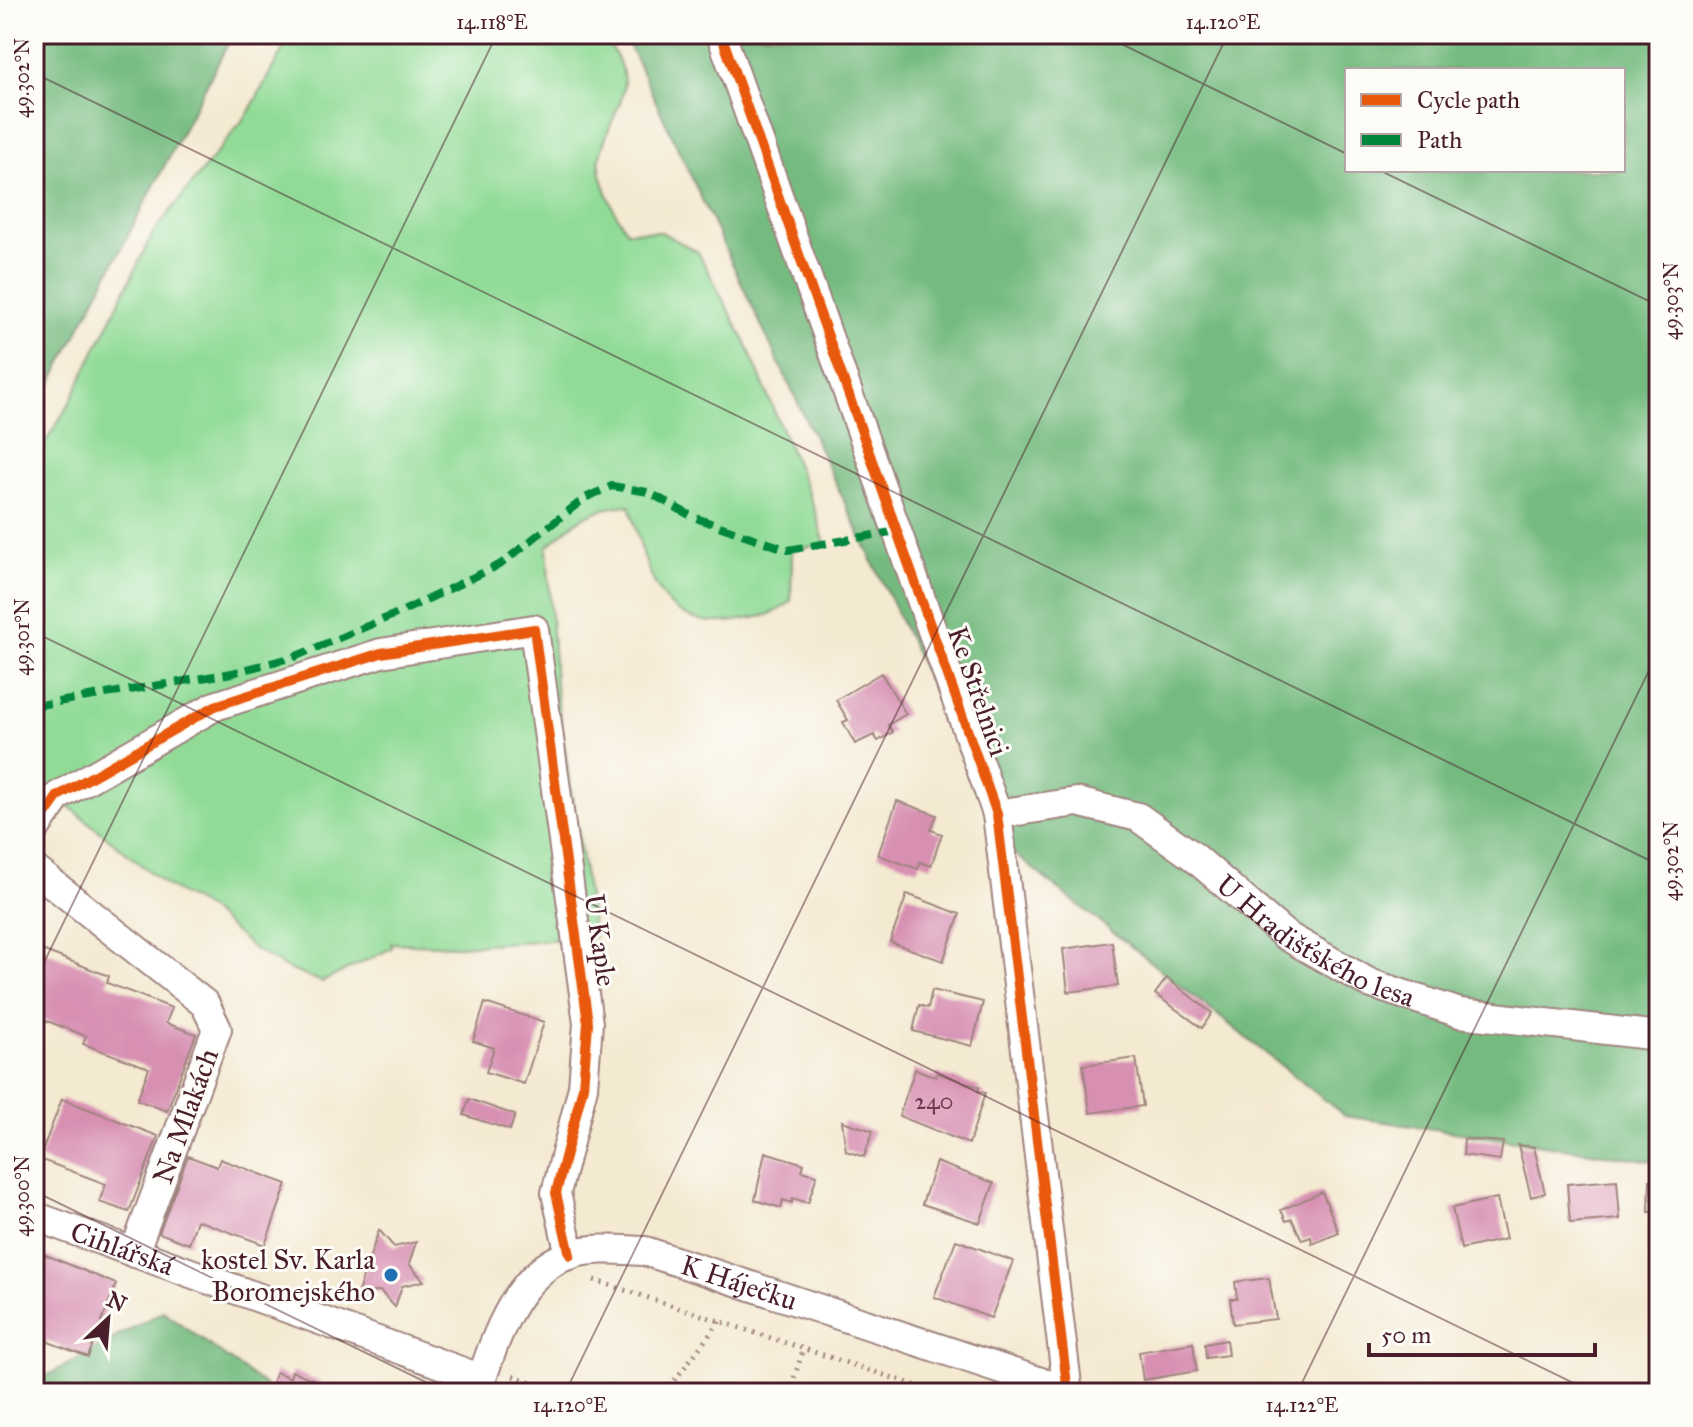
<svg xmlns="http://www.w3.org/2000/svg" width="1693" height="1427" viewBox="0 0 1693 1427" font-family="'IM FELL Great Primer',serif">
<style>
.green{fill:#91db97;stroke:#6e7d61;stroke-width:2}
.forest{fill:#74bb80;stroke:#5f6d56;stroke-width:2;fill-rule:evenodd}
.building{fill:#d78fb2}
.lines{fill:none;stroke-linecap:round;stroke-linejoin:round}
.minor-casing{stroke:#9f847e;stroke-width:32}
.path{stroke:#9f847e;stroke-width:5;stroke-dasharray:2 6;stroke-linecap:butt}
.minor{stroke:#fff;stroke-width:28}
.quiet{stroke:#00873e;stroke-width:8;stroke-dasharray:16 8;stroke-linecap:butt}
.cycleway-casing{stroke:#fdfcf7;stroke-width:15}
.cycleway{stroke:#e8590c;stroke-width:10}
.ticks{fill:none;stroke:#4a1f2b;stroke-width:2;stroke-opacity:0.45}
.poi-dot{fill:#1f6fb2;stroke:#fdfcf7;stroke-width:3}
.labels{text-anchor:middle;stroke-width:6;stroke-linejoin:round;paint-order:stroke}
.number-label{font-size:24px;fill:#6d3b4d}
.street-label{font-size:28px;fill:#4a1f2b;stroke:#fdfcf7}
.poi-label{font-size:28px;fill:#4a1f2b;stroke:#fdfcf7;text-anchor:end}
.neatline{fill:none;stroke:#4a1f2b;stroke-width:3}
.ticks-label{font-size:20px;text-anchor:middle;fill:#4a1f2b}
</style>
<rect width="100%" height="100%" fill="#fdfcf7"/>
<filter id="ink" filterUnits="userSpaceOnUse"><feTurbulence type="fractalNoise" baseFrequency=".0125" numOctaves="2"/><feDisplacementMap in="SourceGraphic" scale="16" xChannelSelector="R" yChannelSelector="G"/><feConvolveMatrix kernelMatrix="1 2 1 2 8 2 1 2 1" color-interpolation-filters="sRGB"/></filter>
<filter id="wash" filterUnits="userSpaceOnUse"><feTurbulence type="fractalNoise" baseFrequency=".006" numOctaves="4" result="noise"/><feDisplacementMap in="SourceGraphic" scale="32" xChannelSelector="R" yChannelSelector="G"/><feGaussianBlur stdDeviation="1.8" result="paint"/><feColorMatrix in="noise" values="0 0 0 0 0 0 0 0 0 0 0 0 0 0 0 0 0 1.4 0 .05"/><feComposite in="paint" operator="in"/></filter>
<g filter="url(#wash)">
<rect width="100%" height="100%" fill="#f4e9d1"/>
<path class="green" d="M291,34H601C646,89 613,101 600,156C596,173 616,218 627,231L661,232L698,252L746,343L814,507L825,544L792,550L791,601C774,617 758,617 735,621C654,632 648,567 629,505C589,508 576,520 547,547L555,684L594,937L458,946L391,943L392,948L322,982L288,969L255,950L208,909L167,886L34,778V461L69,404L153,233L249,112Z"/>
<path class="forest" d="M34,34H233L34,416Z
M624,34H1659V1162L1345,1116L1008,849ZM1347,70H1623V170H1347Z
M163,1311L275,1393H34V1383Z"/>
<g id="blocks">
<path class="building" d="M881,673L906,714L888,725L893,732L878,741L874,735L855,744L843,722L848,720L836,700Z
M897,801L937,815L931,830L942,834L931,866L920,862L918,869L878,855Z
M907,894L960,914L943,961L890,942Z
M1112,942L1118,986L1068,992L1063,949Z
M42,950L109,976L107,983L172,1008L166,1023L196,1034L167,1111L137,1100L149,1068L83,1044L86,1036L34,1016V973Z
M1167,978L1212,1013L1202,1028L1155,994Z
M932,990L983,1002L972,1046L913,1031L919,1005L928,1008Z
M485,1003L544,1022L524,1084L486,1072L494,1048L473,1041Z
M1136,1058L1143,1106L1090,1113L1083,1065Z
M915,1069L936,1077L937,1073L979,1087L978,1091L985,1093L969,1144L899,1116Z
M62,1099L158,1136L129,1212L99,1202L106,1184L39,1159Z
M469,1099L515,1115L510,1130L464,1115Z
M842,1121L873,1131L864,1157L846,1151Z
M1464,1139L1503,1142L1500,1160L1463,1155Z
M1518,1145L1534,1147L1545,1193L1531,1197Z
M765,1152L804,1164L802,1171L817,1175L808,1203L793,1198L792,1203L783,1200L781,1208L755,1200Z
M188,1156L217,1167L220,1159L287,1184L265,1245L197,1220L189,1244L159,1233Z
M936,1162L994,1183L980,1223L922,1204Z
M1617,1180L1620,1219L1570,1223L1567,1184Z
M1650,1180H1659V1212H1649Z
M1322,1192L1339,1233L1312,1244L1311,1237L1302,1240L1292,1219L1286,1221L1281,1210Z
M1497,1198L1506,1239L1461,1249L1452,1208Z
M379,1230L394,1247L416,1242L409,1264L424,1281L402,1286L395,1307L380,1291L357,1295Z
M956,1240L1013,1261L991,1318L934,1297Z
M34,1250L116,1284L88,1357L46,1341L34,1372Z
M1269,1278L1276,1319L1233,1324L1230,1299H1237L1235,1282Z
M1226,1340L1228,1355L1206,1358L1205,1344Z
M1193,1343L1197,1371L1143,1380L1139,1352Z
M292,1371L320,1382L316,1393H268L276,1372L290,1378Z"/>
</g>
</g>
<g filter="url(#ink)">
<use href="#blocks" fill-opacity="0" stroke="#9f847e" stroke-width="2"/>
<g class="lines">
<defs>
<g id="minor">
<path d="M721,34L997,814L1068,1393"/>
<path id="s1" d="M997,814L1077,802L1138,817L1194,857L1285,935L1369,983L1460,1013L1659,1036"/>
<path d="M34,830L58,796L215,706L381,653L534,629L588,1023L583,1087L556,1193L570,1255"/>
<path d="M34,869L205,1004L217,1029L134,1253"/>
<path id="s2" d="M34,1216L482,1379"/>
<path id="s3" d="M477,1393C494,1342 514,1273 571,1254C594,1247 621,1250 645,1251L1068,1391"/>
</g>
</defs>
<use href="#minor" class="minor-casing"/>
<path class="path" d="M594,1280L939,1393
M513,1376L566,1393
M665,1393L720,1321
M789,1393L804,1348"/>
<use href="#minor" class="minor"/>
<path class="quiet" d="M34,706L232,673L294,657L403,611L501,564L585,498L612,486L648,492L693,517L788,550L897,531"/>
<defs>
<path id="cycleway" d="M721,34L997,814L1068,1393
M34,830L58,796L215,706L381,653L534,629L588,1023L583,1087L556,1193L570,1255"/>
</defs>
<use href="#cycleway" class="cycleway-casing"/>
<use href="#cycleway" class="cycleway"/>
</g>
</g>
<path class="ticks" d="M1101,34L1347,154M34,73L1659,865M1379,170L1659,306M34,632L1594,1393M34,983L497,34M34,1191L448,1393M565,1393L1228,34M1297,1393L1659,650"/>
<circle class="poi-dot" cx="391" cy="1275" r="8"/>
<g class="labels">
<g class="number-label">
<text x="934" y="1109">240</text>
</g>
<g class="street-label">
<text transform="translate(979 691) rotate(71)" y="10">Ke Střelnici</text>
<text dy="10" stroke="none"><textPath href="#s1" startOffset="362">U Hradišťského lesa</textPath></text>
<text transform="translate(601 940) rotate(82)" y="10">U Kaple</text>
<text transform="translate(185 1116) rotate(-70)" y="10">Na Mlakách</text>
<text dy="10" stroke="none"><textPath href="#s2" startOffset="94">Cihlářská</textPath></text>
<text dy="10" stroke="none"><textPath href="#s3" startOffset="348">K Háječku</textPath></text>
</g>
<g class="poi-label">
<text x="375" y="1269">kostel Sv. Karla<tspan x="375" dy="32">Boromejského</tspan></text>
</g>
</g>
<rect width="1693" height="1427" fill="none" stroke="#fdfcf7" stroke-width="88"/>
<rect x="1345" y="68" width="280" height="104" fill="#fdfcf7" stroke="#b5a4a5" stroke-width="2"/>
<rect x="1361" y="94" width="40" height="12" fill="#e8590c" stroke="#b5a4a5" stroke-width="2"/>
<text x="1417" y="108" font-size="24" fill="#4a1f2b">Cycle path</text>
<rect x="1361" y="134" width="40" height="12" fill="#00873e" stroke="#b5a4a5" stroke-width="2"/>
<text x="1417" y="148" font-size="24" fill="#4a1f2b">Path</text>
<g transform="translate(108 1319) rotate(26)" stroke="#fdfcf7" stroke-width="6" paint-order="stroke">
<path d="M0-6L14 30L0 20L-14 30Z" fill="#4a1f2b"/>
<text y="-12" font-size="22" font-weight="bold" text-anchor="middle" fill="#4a1f2b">N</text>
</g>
<path d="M1369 1343v12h226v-12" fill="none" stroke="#4a1f2b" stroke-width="4"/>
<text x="1381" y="1343" font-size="24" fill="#4a1f2b" stroke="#fdfcf7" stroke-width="6" paint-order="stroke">50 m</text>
<rect x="44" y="44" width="1605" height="1339" class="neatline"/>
<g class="ticks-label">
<text x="492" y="29">14.118°E</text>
<text x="1223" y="29">14.120°E</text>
<text transform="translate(22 78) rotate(-90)" y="7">49.302°N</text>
<text transform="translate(1671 301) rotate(-90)" y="7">49.303°N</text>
<text transform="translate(22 637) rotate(-90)" y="7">49.301°N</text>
<text transform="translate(1671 861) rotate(-90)" y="7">49.302°N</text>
<text transform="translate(22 1196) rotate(-90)" y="7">49.300°N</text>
<text x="570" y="1412">14.120°E</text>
<text x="1302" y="1412">14.122°E</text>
</g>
</svg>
